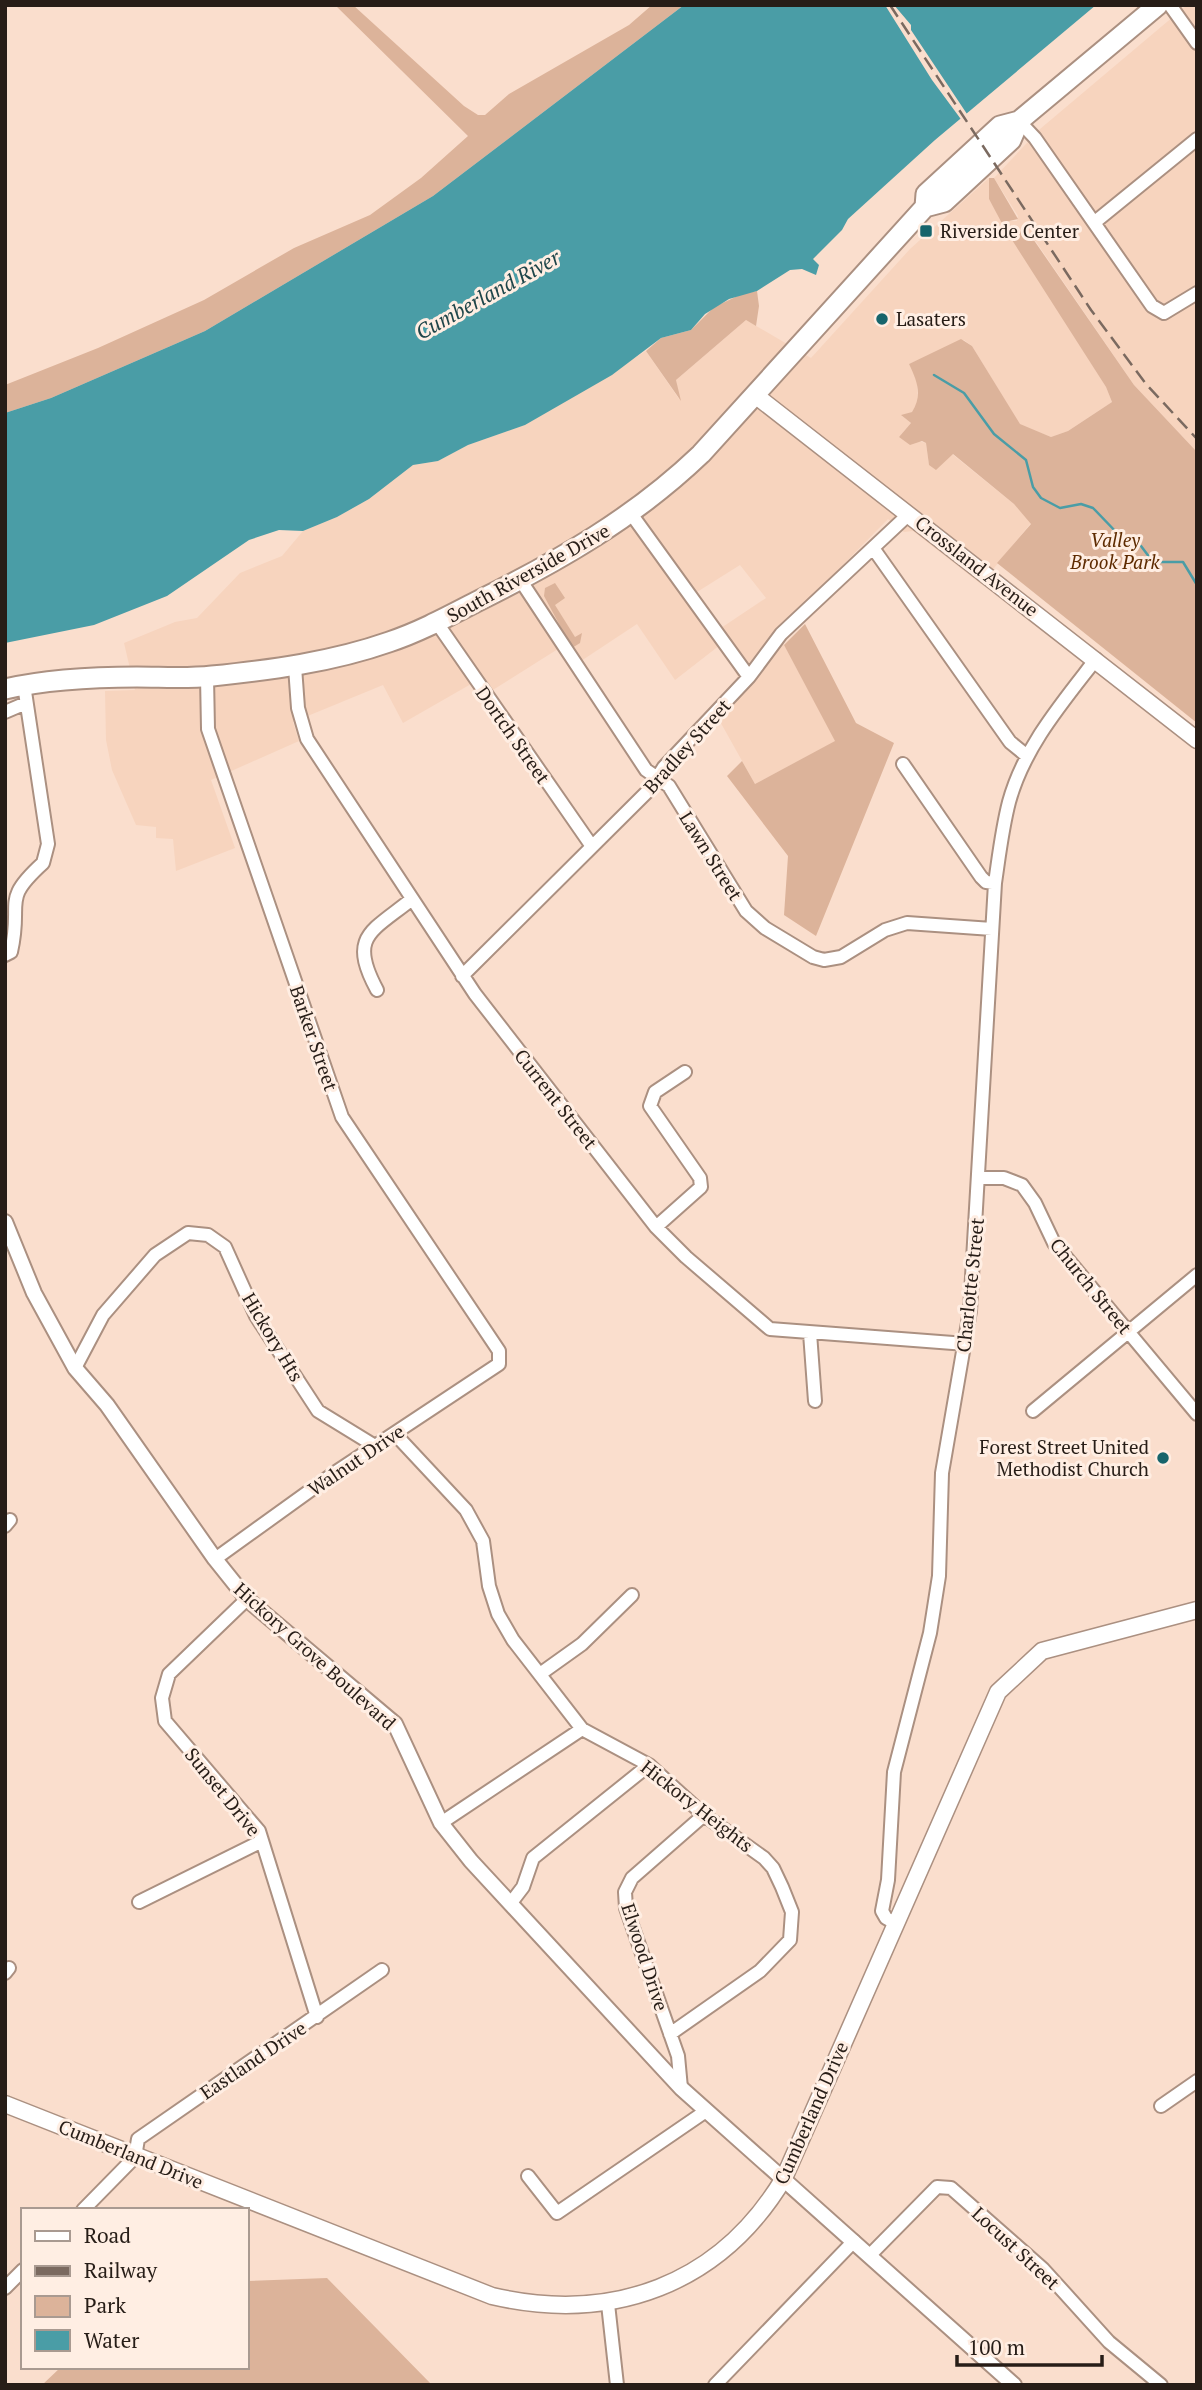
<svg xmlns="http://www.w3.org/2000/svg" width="1202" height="2390" viewBox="0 0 1202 2390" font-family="'PT Serif',serif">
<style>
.built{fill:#f7d4be;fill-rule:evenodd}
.green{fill:#dcb39a}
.water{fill:#4a9da6}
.pier{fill:#fadecd}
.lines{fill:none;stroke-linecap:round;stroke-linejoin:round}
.stream{stroke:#4a9da6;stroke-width:2.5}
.minor-casing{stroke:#ab9081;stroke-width:16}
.tertiary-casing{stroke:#ab9081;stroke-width:18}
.secondary-casing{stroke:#ab9081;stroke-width:19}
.trunk-casing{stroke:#ab9081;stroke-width:23}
.minor{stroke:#fff;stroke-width:12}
.tertiary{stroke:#fff;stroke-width:14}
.secondary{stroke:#fff;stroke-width:16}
.trunk{stroke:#fff;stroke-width:19}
.rail{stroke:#7b6a60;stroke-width:2.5;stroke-dasharray:14 7;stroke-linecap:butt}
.poi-dot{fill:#17656c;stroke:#ffeee3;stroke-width:2.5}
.labels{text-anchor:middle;stroke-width:6;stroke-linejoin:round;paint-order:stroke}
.poi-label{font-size:19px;fill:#271d17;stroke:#ffeee3;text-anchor:start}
.park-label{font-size:19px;font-style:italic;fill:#5e2b01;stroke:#ffeee3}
.street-label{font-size:19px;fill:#271d17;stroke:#ffeee3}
.water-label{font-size:21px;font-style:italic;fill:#1e4549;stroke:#ffeee3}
</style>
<rect width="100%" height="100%" fill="#fadecd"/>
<path class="built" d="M1187,5H1197V452L1134,385L1032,236L1011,227L1009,221H1017L1018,216L994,178L1040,129Z
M989,178V199L1106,387L1112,402L1068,431L1051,437L1020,425L972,346L964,340L909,364L917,379L918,402L912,412L902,416L911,423L899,437L926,443L929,465L952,454L1014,504L1031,523L981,584L913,531L904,532L888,519L777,632L836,741L755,784L713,709L738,677L720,645L675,680L637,624L581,661L569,642L488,693L478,680L403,723L383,685L293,722L299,741L211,780L235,848L176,871L173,839L156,838V827L136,825L112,770L106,740L105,691L135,690L124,643L175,622L197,618L240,573L282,556L303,531L337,517L369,499L413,465L438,461L468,445L525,425L646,351L679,399L676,380L746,320L811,358L910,249ZM740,565L766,598L721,628L697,592Z"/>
<path class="green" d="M335,5H353L464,106L478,115H485L509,94L629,25L652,5H684L433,196L205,331L51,398L5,413V385L98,348L204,300L294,248L370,215L421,178L468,136Z
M989,178H994L1018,219L1009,221L1011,227L1031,236L1134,385L1197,452V723L997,563L1031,524L1014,504L953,454L936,470L929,465L926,443L922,441L910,445L899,437L911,423L901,415L912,412C923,395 917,381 909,364L961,339L972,346L1020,424L1051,437L1068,431L1112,402L1106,387L1005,229L989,199Z
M757,291L759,306L756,326L746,320L676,380L681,401L646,351L661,338L691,330L714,307L742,294Z
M555,583L565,598L555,605L575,637L582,633L580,643L572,648L544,596L545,588Z
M805,624L856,723L894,743L816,936L784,915L788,856L727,776L742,761L755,784L835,741L784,645Z
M327,2278L432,2385H42L61,2367H247V2281Z"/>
<path class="water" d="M684,5H1096L935,140L848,219L842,230L813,259L819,265L816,275L802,269L790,270L757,291L729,299L705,314L691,330L661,338L612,375L525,425L468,445L438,461L413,465L369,499L337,517L303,531L279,530L249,540L167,596L94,625L5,643V413L51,398L205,331L433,196Z"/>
<path class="pier" d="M885,5H894L911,25V30L969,117L963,122L932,80Z"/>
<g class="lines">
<path class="stream" d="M934,375L964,393L994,434L1026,460L1033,487L1041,498L1060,508L1081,504L1093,508L1119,535L1141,546L1150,558L1158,562H1183L1197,585"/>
<defs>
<path id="minor" d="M1170,5L1197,43
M1019,121L1035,138L1152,306L1164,313L1197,293
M1095,222L1197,139
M632,515L749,677
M873,548L1010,742L1027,756
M521,581L646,770L669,786L746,911L765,928L813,957L824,960L841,957L885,930L907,923L992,929
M437,623L591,845
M295,667L298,708L307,739L475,994L656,1227L686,1257L770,1329L966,1344
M207,677L208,729L342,1117L499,1351V1364L333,1474L215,1559
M5,712L26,703
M903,764L981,877L986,882L995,883
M5,955L11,952C23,900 0,902 43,863L48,844L24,685
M462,976L651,788L664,767L749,677L781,634L909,514
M377,990C348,936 371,932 412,899
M980,1178H1004L1022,1185L1035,1203L1054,1243L1197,1414
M656,1227L701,1187L700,1178L650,1106L655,1092L685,1072
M810,1333L815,1401
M75,1368L103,1315L155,1255L188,1233L208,1235L225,1247L256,1316L318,1411L375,1446
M1033,1411L1197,1275
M395,1434L466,1510L483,1541L489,1586L498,1614L513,1640L582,1729L649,1765L704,1815L764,1858L773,1868L782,1887L792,1912L790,1940L760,1971L670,2034
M5,1526L10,1520
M247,1599L169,1674L162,1698L165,1721L259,1831L317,2017
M540,1674L582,1644L632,1595
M441,1823L582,1729
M139,1902L262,1841
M510,1904L523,1887L533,1858L649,1765
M895,1923L886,1918L882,1911L888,1880L894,1772L930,1633L939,1576L942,1473L970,1311L995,883C999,856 1002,829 1009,802C1024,747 1062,703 1096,659
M5,1973L9,1968
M681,2088L678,2056L626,1908L625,1892L632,1878L704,1815
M1161,2106L1197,2081
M528,2176L557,2213L706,2111
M83,2210L135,2157L138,2139L382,1970
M869,2256L937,2187L951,2188L1043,2269L1109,2342L1161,2385
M5,2288L23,2270
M608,2304L617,2385
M715,2385L854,2241"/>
<path id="tertiary" d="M5,1222L34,1293L75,1368L107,1405L215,1559L247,1599L395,1724L441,1823L471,1861L681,2088L1014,2385"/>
<path id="secondary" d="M755,395L1197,740
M5,2104L492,2296C612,2324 720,2285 784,2178L998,1692L1042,1651L1197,1610"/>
<path id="trunk" d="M925,207L926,194L1000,126L1019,121L1158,5
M5,689C49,679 93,677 137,677C162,677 187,679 212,676C271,670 332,662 389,642C419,632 447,617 476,602C559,561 634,518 701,454L925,207L944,202L1011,140L1019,121"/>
</defs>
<use href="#minor" class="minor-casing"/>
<use href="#tertiary" class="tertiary-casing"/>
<use href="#secondary" class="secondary-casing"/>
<use href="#trunk" class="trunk-casing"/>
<use href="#minor" class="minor"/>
<use href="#tertiary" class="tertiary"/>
<use href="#secondary" class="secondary"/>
<use href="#trunk" class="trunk"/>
<path class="rail" d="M890,5L1091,310L1146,384L1197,439"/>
</g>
<g class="poi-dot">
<rect x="919" y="224" width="14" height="14" rx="3.5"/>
<circle cx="882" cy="319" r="7"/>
<circle cx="1163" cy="1458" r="7"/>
</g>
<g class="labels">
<g class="poi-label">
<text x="940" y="238">Riverside Center</text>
<text x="896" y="326">Lasaters</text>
<text x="1149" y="1454" text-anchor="end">Forest Street United<tspan x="1149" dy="22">Methodist Church</tspan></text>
</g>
<g class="park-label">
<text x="1115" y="547">Valley<tspan x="1115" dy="22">Brook Park</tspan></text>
</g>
<g class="street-label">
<text transform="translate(977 566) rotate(38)" y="7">Crossland Avenue</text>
<text transform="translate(528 573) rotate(-29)" y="7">South Riverside Drive</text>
<text transform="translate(513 735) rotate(55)" y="7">Dortch Street</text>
<text transform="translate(687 746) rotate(-48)" y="7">Bradley Street</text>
<text transform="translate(711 856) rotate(58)" y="7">Lawn Street</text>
<text transform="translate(314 1038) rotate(71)" y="7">Barker Street</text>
<text transform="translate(556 1099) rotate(52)" y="7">Current Street</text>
<text transform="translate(970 1285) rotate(-84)" y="7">Charlotte Street</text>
<text transform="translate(1091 1286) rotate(51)" y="7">Church Street</text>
<text transform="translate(273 1337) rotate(59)" y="7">Hickory Hts</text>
<text transform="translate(356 1460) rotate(-34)" y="7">Walnut Drive</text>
<text transform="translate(315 1656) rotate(42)" y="7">Hickory Grove Boulevard</text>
<text transform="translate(223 1792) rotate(51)" y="7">Sunset Drive</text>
<text transform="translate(697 1806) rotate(38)" y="7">Hickory Heights</text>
<text transform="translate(645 1957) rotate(72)" y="7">Elwood Drive</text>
<text transform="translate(253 2060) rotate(-34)" y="7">Eastland Drive</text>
<text transform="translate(811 2113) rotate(-66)" y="7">Cumberland Drive</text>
<text transform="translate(131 2154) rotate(22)" y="7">Cumberland Drive</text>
<text transform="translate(1016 2248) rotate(43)" y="7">Locust Street</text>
</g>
<g class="water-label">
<text transform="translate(488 295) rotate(-29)" y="7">Cumberland River</text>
</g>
</g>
<rect width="1202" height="2390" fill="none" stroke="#271d17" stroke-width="14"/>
<rect x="21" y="2208" width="228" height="161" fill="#ffeee3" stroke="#a99a91" stroke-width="2"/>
<rect x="35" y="2231" width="35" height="10" fill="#ffffff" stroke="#a99a91" stroke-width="2"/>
<text x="84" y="2243" font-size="21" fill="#271d17">Road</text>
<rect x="35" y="2266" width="35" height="10" fill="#7b6a60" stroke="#a99a91" stroke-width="2"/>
<text x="84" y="2278" font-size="21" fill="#271d17">Railway</text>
<rect x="35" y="2296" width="35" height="21" fill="#dcb39a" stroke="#a99a91" stroke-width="2"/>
<text x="84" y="2313" font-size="21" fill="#271d17">Park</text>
<rect x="35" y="2330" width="35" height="21" fill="#4a9da6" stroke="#a99a91" stroke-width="2"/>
<text x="84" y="2348" font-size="21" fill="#271d17">Water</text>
<path d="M957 2355v10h145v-10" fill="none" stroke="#271d17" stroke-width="3.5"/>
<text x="968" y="2355" font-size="21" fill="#271d17" stroke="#ffeee3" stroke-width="5" paint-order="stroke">100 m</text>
</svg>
